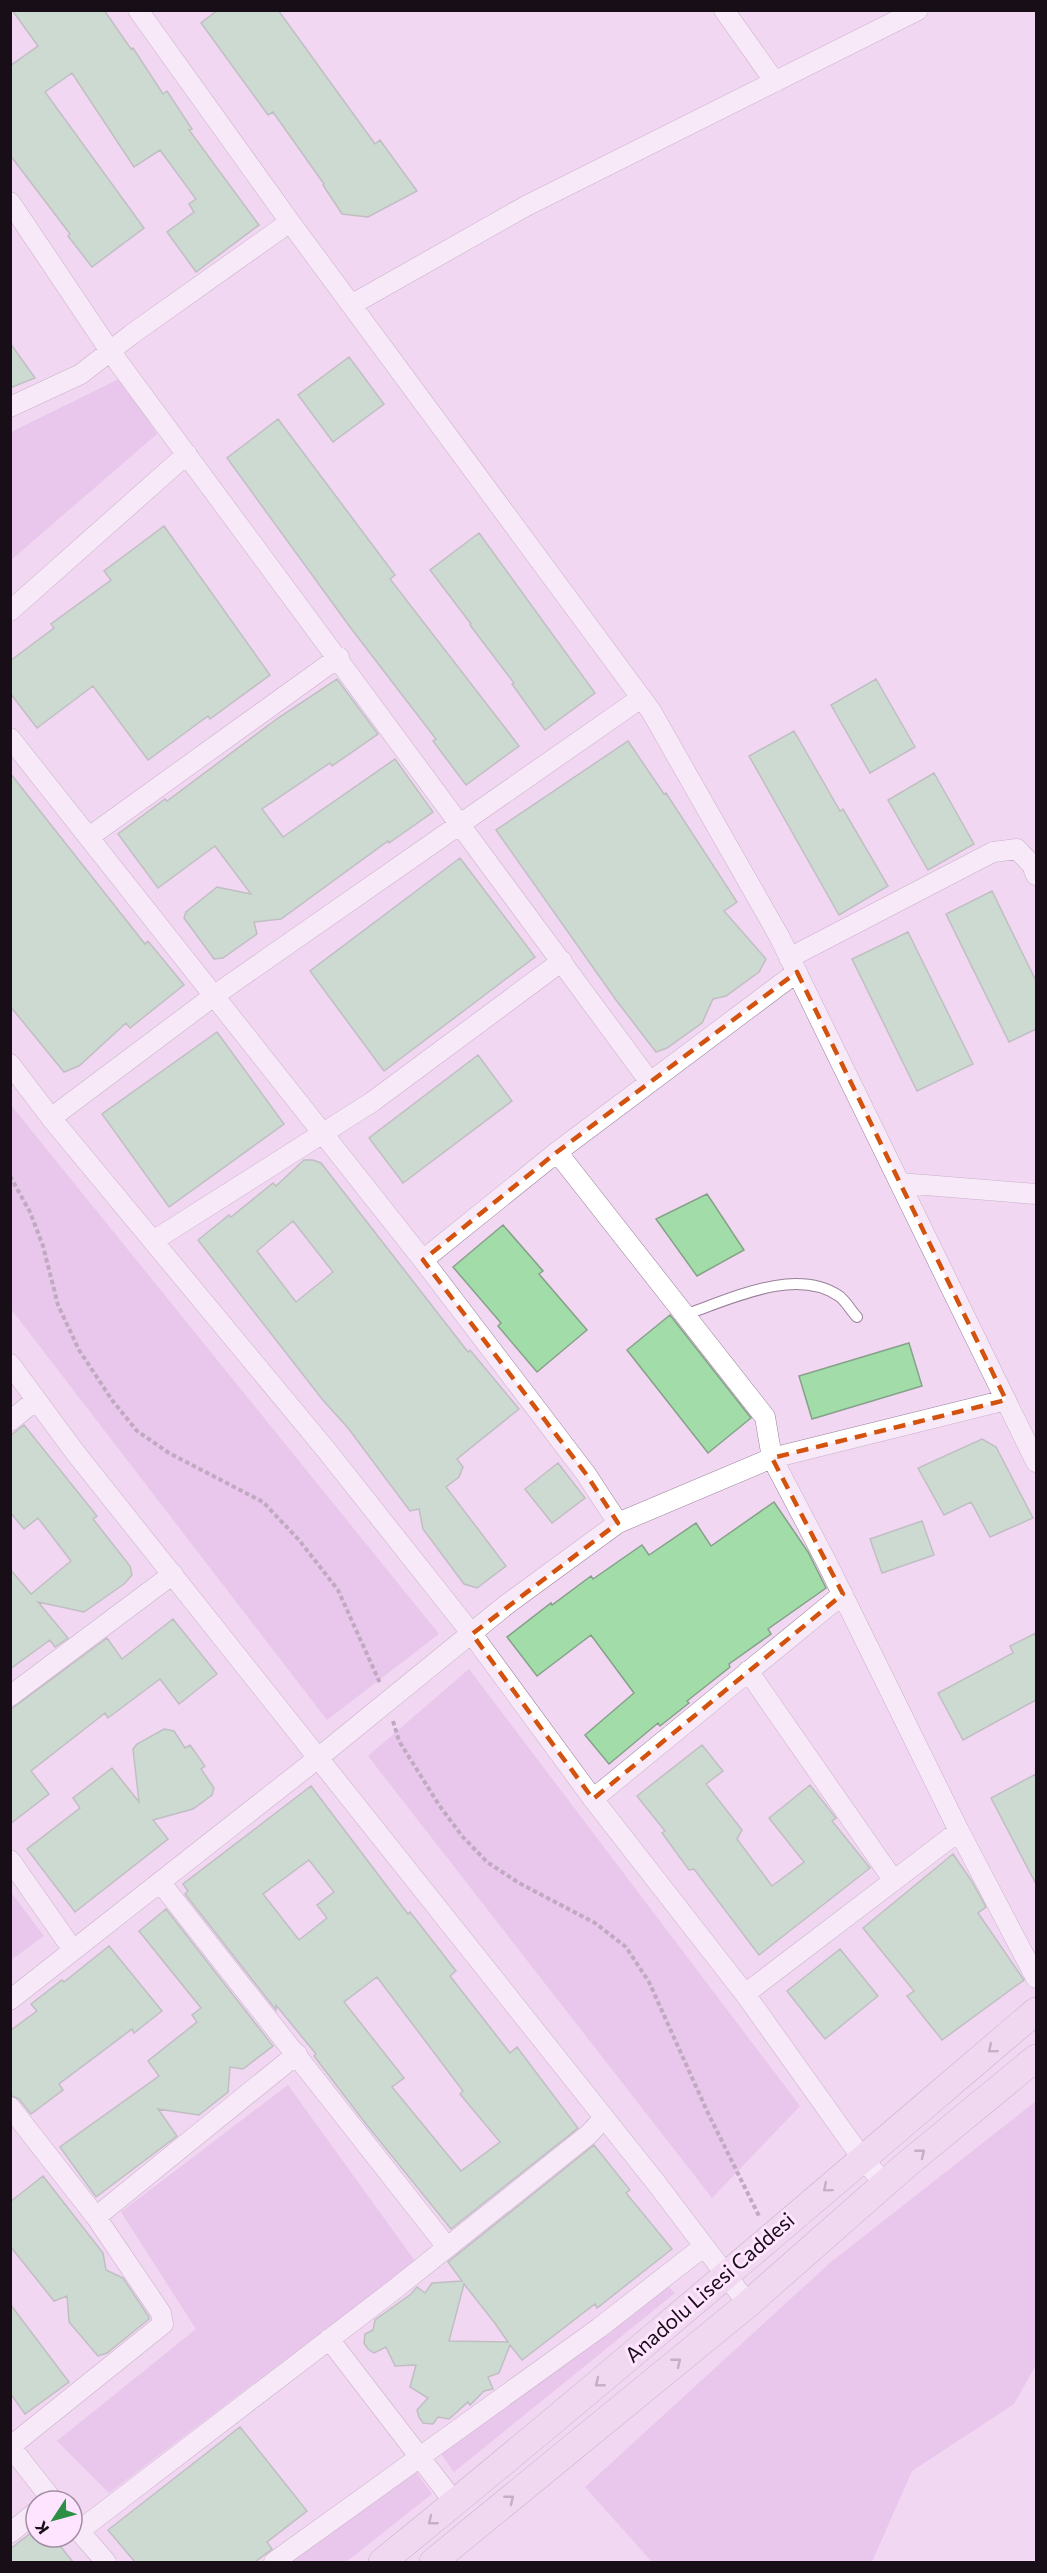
<svg xmlns="http://www.w3.org/2000/svg" width="1047" height="2573" viewBox="0 0 1047 2573" font-family="Commissioner,sans-serif">
<style>
.green{fill:#e1b1e2}
.building{fill:#a2dda9;stroke:#86a189;stroke-width:1.5;fill-rule:evenodd}
.lines{fill:none;stroke-linecap:round;stroke-linejoin:round}
.lane-casing{stroke:#988099;stroke-width:12}
.street-casing{stroke:#988099;stroke-width:21}
.secondary-casing{stroke:#988099;stroke-width:28}
.path{stroke:#867486;stroke-width:4;stroke-dasharray:4.5 3;stroke-linecap:butt}
.lane{stroke:#fff;stroke-width:10}
.street{stroke:#fff;stroke-width:20}
.secondary{stroke:#efdaf0;stroke-width:27}
.oneway{stroke:#8e7e8e}
.marked{fill:none;stroke:#d3520d;stroke-width:4.5;stroke-dasharray:12 8;stroke-linejoin:round}
.labels{text-anchor:middle;stroke-width:6;stroke-linejoin:round;paint-order:stroke}
.street-label{font-size:21px;fill:#170e17;stroke:#ffe4ff}
</style>
<rect width="100%" height="100%" fill="#f1d7f2"/>
<path class="green" d="M121,378L157,434L11,560V432Z
M10,1104L439,1634L327,1720L11,1309Z
M469,1669L800,2106L712,2198L368,1756Z
M10,1891L44,1936L11,1960H10Z
M288,2085L415,2261L109,2493L57,2441L196,2329L121,2212Z
M1036,2101V2365L1014,2404L912,2471L872,2562H652L585,2487L831,2262Z
M668,2286L675,2293L454,2472L441,2454Z
M415,2470L432,2494L346,2562H288Z"/>
<path class="building" d="M12,10H104L131,49L133,48L163,94L167,91L192,129L189,130L259,225L196,272L167,232L194,212L189,204L196,199L160,150L134,167L72,73L45,92L144,228L92,267L68,236L70,234L10,155V66L38,46Z
M218,10H278L375,144L380,140L417,191L368,217L342,214L323,185L324,184L273,112L268,115L201,23Z
M10,343L35,378L10,388Z
M349,357L384,404L333,442L298,395Z
M278,419L395,575L390,579L519,746L466,785L433,741L436,739L350,627L227,458Z
M164,526L270,675L210,719L208,716L148,760L93,686L37,728L10,693V661L54,628L51,624L111,580L104,571Z
M479,533L595,693L545,730L512,684L514,683L470,625L471,624L430,570Z
M337,679L378,734L332,766L330,763L262,809L283,837L395,759L433,812L389,843L388,841L281,919L254,922L257,934L223,958L214,959L184,918L186,912L217,887L251,894L215,846L158,888L118,834L165,799L167,801L278,718Z
M876,679L915,747L870,773L831,705Z
M794,731L840,811L843,809L888,886L839,915L749,756Z
M628,741L664,794L666,793L737,902L724,911L766,959L759,972L726,996L713,999L702,1023L667,1048L656,1052L616,1000L496,830Z
M10,773L145,944L148,941L184,985L130,1028L126,1023L79,1066L64,1072L10,1006Z
M934,773L974,844L928,870L888,800Z
M460,858L535,957L384,1071L310,971Z
M992,891L1036,981V1029L1009,1042L946,914Z
M908,932L973,1064L917,1091L852,959Z
M217,1032L284,1124L169,1207L102,1114Z
M478,1055L512,1101L403,1183L369,1138Z
M304,1160H313L321,1163L468,1352L470,1350L519,1409L457,1459L463,1467L459,1477L446,1487L506,1566L477,1588L464,1584L423,1529L419,1509L410,1511L348,1428L322,1399L198,1240L229,1215L231,1217L273,1183L276,1186ZM293,1221L333,1272L296,1302L257,1251Z
M707,1194L744,1250L697,1276L656,1219Z
M503,1225L543,1271L539,1274L587,1330L537,1372L498,1326L501,1323L453,1267Z
M670,1315L751,1418L708,1453L627,1350Z
M909,1343L922,1386L812,1419L799,1376Z
M24,1425L97,1516L93,1519L130,1566L132,1575L124,1584L84,1612L38,1602L68,1638L55,1647L50,1640L10,1669V1569L31,1594L71,1561L38,1518L24,1529L10,1512V1436Z
M982,1439L996,1447L1033,1518L990,1537L971,1502L944,1515L918,1468Z
M558,1463L585,1498L552,1523L525,1489Z
M774,1502L808,1552L826,1588L768,1629L771,1634L729,1664L730,1667L687,1701L689,1703L660,1726L658,1723L609,1764L585,1735L634,1693L591,1635L537,1676L507,1637L551,1603L552,1605L591,1576L593,1579L642,1545L649,1555L696,1523L711,1546Z
M922,1521L934,1555L882,1573L870,1539Z
M173,1619L217,1674L179,1704L160,1679L108,1718L105,1713L31,1771L49,1794L10,1824V1710L107,1638L122,1659Z
M1036,1633V1700L963,1740L938,1693L1013,1653L1010,1646Z
M164,1729L174,1731L185,1748L190,1745L205,1766L201,1769L214,1788L212,1795L193,1809L153,1820L168,1839L75,1912L27,1849L80,1808L73,1798L112,1768L139,1802L133,1749L137,1744Z
M702,1745L723,1771L706,1784L742,1830L737,1839L772,1886L804,1862L769,1818L810,1785L836,1818L832,1821L870,1868L759,1955L694,1869L689,1870L662,1833L665,1831L637,1796Z
M1036,1774V1884L991,1798Z
M311,1786L408,1914L410,1912L456,1971L450,1976L510,2053L517,2047L578,2128L451,2229L366,2124L314,2056L316,2054L276,2005V2010L185,1894L188,1891L183,1884ZM309,1860L334,1892L317,1905L327,1918L299,1940L263,1894ZM377,1977L463,2091L460,2094L500,2142L461,2171L392,2087L404,2078L344,2002Z
M953,1854L971,1880L986,1907L978,1913L1024,1980L942,2040L907,1996L914,1991L863,1928Z
M166,1909L273,2046L243,2069L230,2067L228,2092L199,2115L158,2109L177,2136L96,2197L60,2147L159,2076L148,2061L197,2022L192,2015L201,2008L139,1931Z
M109,1946L162,2011L134,2033L132,2029L59,2084L63,2090L31,2114L19,2099L10,2095V2031L37,2011L31,2004L62,1980L64,1982Z
M840,1949L878,1996L825,2039L787,1991Z
M594,2145L630,2190L626,2193L672,2249L597,2308L595,2304L522,2360L510,2345L499,2373L488,2377L493,2389L484,2391L470,2405L468,2402L449,2419L438,2417L433,2424L423,2423L419,2417L417,2410L428,2398L410,2387L416,2365L395,2366L386,2347L374,2353L368,2349L364,2343L365,2334L373,2330L375,2320L411,2294L417,2287L425,2293L432,2283L462,2281L448,2262ZM464,2284L494,2322L508,2342L449,2341Z
M43,2176L103,2253L106,2270L123,2278L149,2317V2319L107,2353L98,2356L69,2322L67,2296L54,2301L10,2246V2202Z
M10,2304L69,2382L25,2414L10,2393Z
M240,2427L307,2511L267,2542L272,2549L255,2562H135L108,2530Z
M36,2529V2537H53L73,2562H10V2549Z"/>
<g class="lines">
<defs>
<path id="lane" d="M684,1315C729,1300 795,1266 839,1296C846,1301 851,1311 857,1317"/>
<path id="street" d="M138,10L290,222L651,711L779,936L1036,1462
M724,10L775,82
M10,202L110,351L650,1082
M351,305L526,206L918,10
M10,407L81,374L132,334L290,222
M10,611L187,454
M10,738L423,1260L586,1474L618,1523
M89,837L339,657
M789,958L993,852L1017,849L1032,865L1036,875
M10,1064L51,1118L327,1451L472,1634L593,1799L745,1994L862,2158L885,2184
M51,1118L215,995L641,698
M557,1152L765,1417L772,1458L826,1561L959,1831L1036,1978
M900,1183L1036,1194
M153,1241L372,1102L562,961
M423,1260L557,1152L797,972
M10,1364L74,1451L657,2184L748,2304
M10,1421L36,1400
M748,1671L894,1881
M10,1696L173,1574
M593,1799L843,1594
M10,1860L73,1950
M160,1882L447,2247
M745,1994L959,1831
M10,2000L318,1758L506,1605L618,1523L772,1458L1006,1400
M10,2107L96,2217L161,2313L163,2324L11,2446
M96,2217L297,2054
M329,2339L455,2503
M10,2446L53,2501
M72,2523L106,2562
M79,2531L395,2289L588,2135L604,2118
M10,2533L36,2512
M274,2562L599,2328L703,2247"/>
<path id="secondary" d="M382,2562C603,2382 819,2196 1036,2011
M433,2562L748,2304L906,2165L1036,2058"/>
</defs>
<use href="#lane" class="lane-casing"/>
<use href="#street" class="street-casing"/>
<use href="#secondary" class="secondary-casing"/>
<path class="path" d="M10,1176L30,1212L43,1246L58,1305L79,1350L112,1400L137,1431L169,1453L263,1502L299,1540L338,1590L380,1683
M393,1721L399,1741L439,1805L462,1836L487,1862L519,1883L595,1923L626,1947L649,1982L707,2111L760,2218"/>
<use href="#lane" class="lane"/>
<use href="#street" class="street"/>
<use href="#secondary" class="secondary"/>
</g>
<defs><path id="oneway-chevron" d="M-2-3.5L2.5 0L-2 3.5" fill="none" stroke-width="1.6" stroke-linecap="round" stroke-linejoin="round" transform="scale(1.5)"/></defs>
<g class="oneway">
<use href="#oneway-chevron" transform="translate(992 2049) rotate(140)"/>
<use href="#oneway-chevron" transform="translate(921 2153) rotate(-39)"/>
<use href="#oneway-chevron" transform="translate(827 2188) rotate(140)"/>
<use href="#oneway-chevron" transform="translate(677 2362) rotate(-39)"/>
<use href="#oneway-chevron" transform="translate(599 2383) rotate(141)"/>
<use href="#oneway-chevron" transform="translate(510 2499) rotate(-39)"/>
<use href="#oneway-chevron" transform="translate(432 2521) rotate(141)"/>
</g>
<path d="M0 0H1047V2573H0ZM797,972L1006,1400L772,1458L843,1594L593,1799L472,1634L618,1523L586,1474L423,1260L557,1152Z" fill="#f1d7f2" fill-opacity=".55" fill-rule="evenodd"/>
<path class="marked" d="M797,972L1006,1400L772,1458L843,1594L593,1799L472,1634L618,1523L586,1474L423,1260L557,1152Z"/>
<g class="labels">
<g class="street-label">
<text transform="translate(710 2288) rotate(-41)" y="7">Anadolu Lisesi Caddesi</text>
</g>
</g>
<rect width="1047" height="2573" fill="none" stroke="#170e17" stroke-width="24"/>
<g transform="translate(54 2519) rotate(234)"><circle r="28" fill="#ffe4ff" stroke="#a28ea2" stroke-width="1.5"/>
<path d="M0-4.5L10 22L0 15L-10 22Z" fill="#2c8f44"/>
<text y="-9" font-size="16" font-weight="bold" text-anchor="middle" fill="#170e17">K</text>
</g>
</svg>
